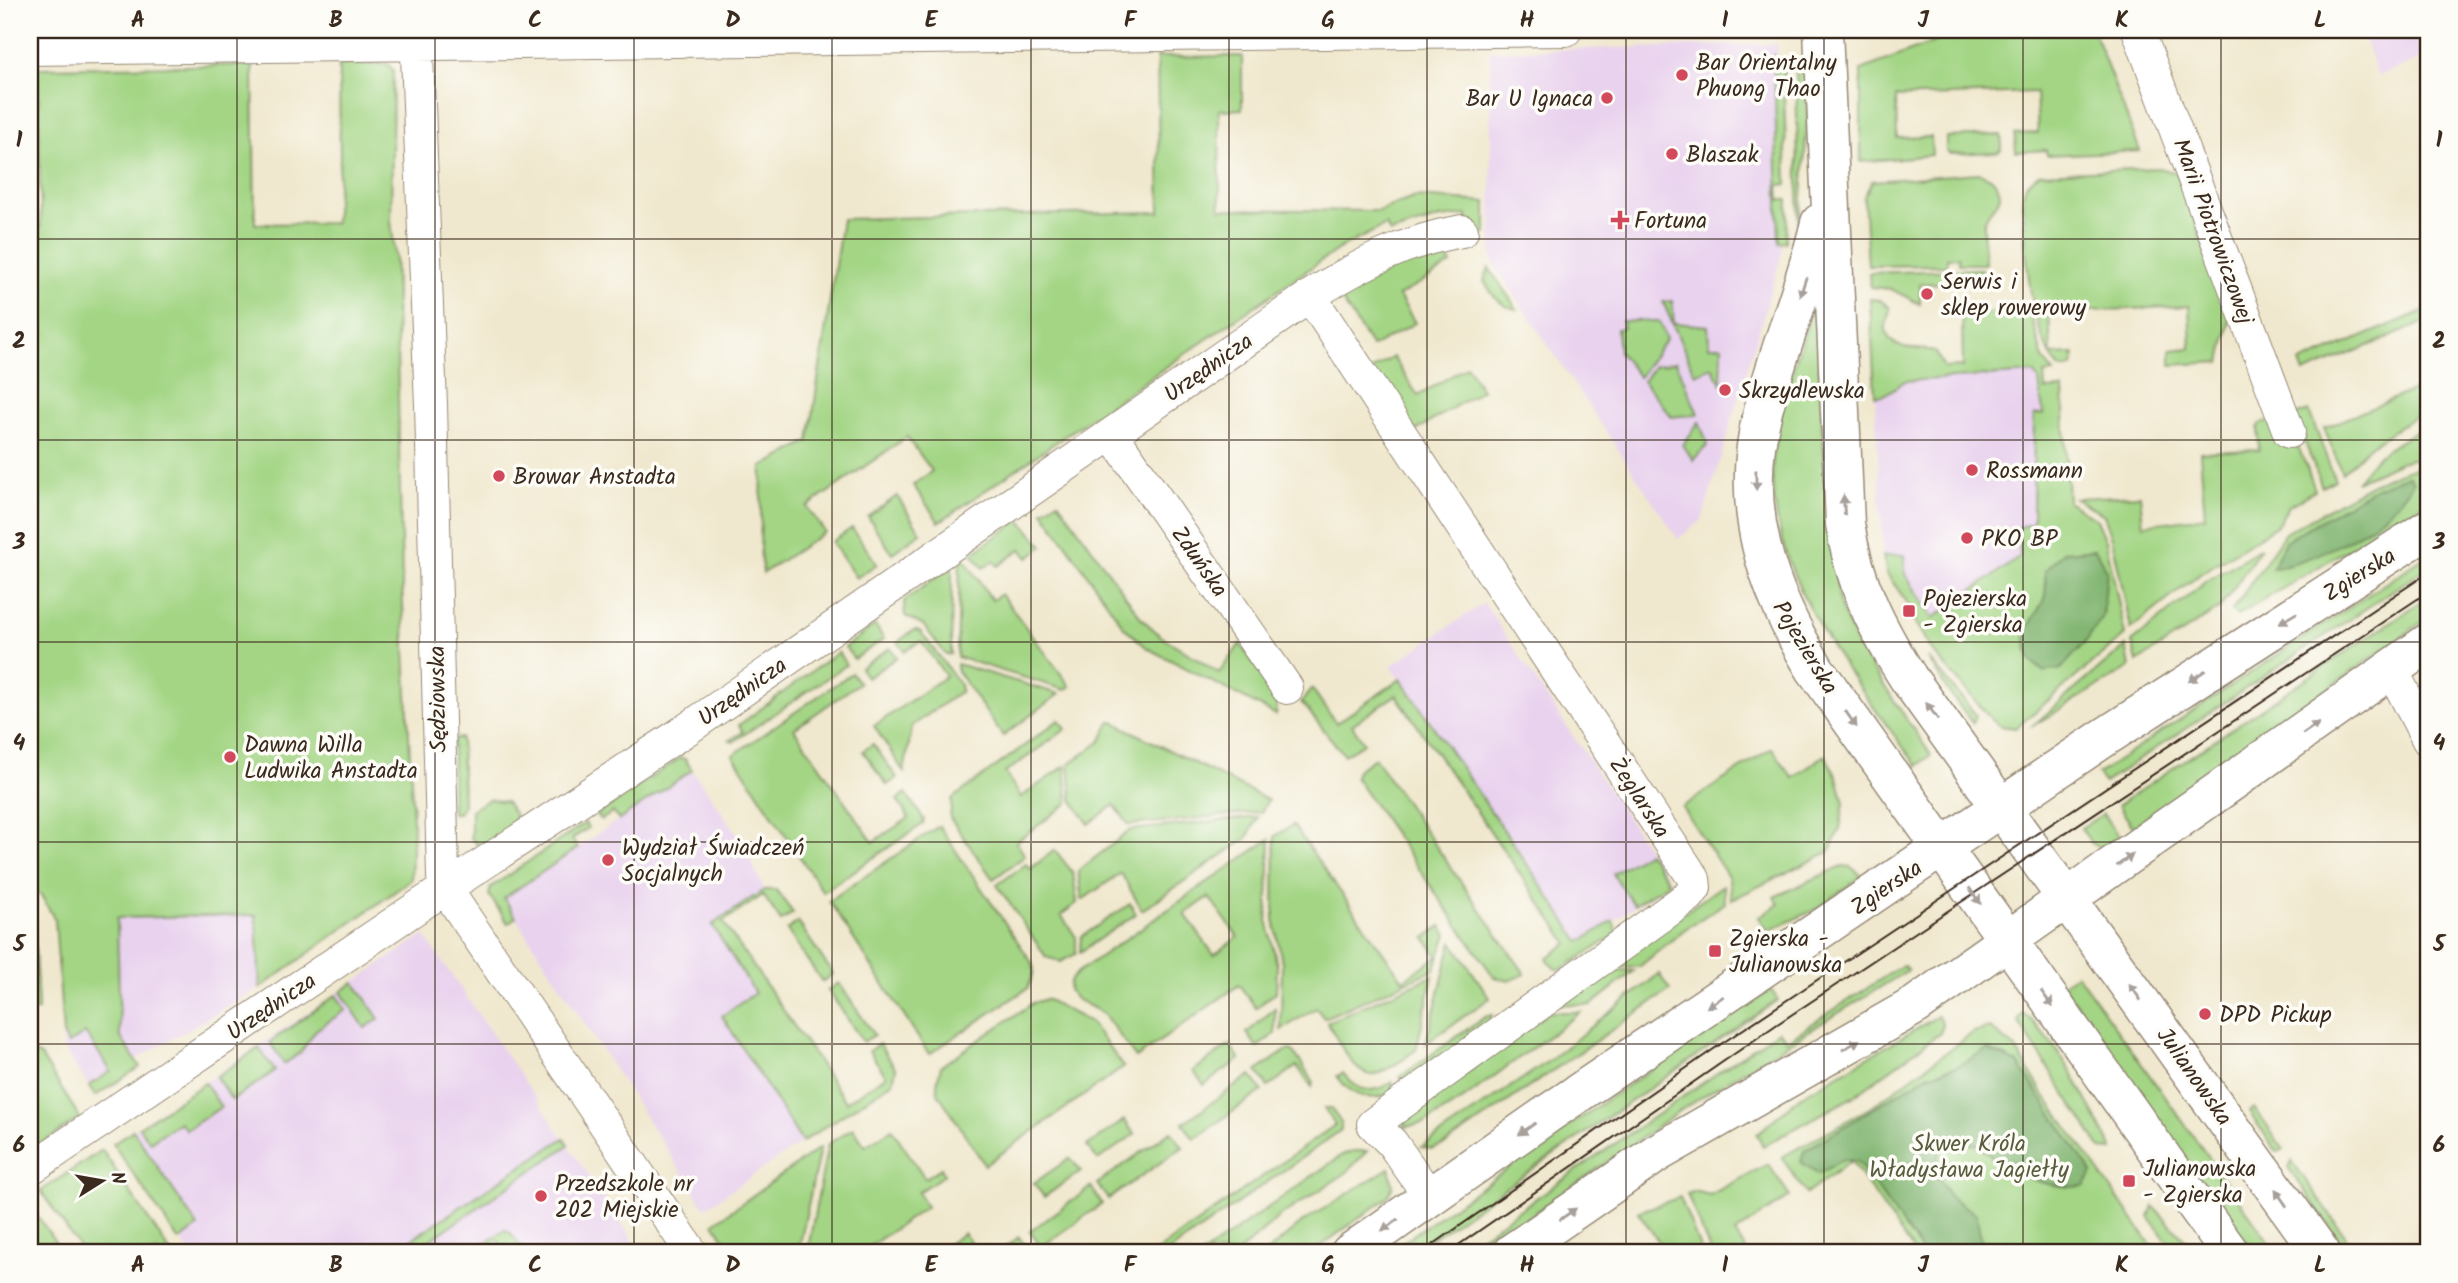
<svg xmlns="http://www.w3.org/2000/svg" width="2458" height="1283" viewBox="0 0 2458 1283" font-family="Kalam,sans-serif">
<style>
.built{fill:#e9d2ee}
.green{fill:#a3d584;stroke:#6f8051;stroke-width:2;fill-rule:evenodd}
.forest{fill:#82b672;stroke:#5e7048;stroke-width:2}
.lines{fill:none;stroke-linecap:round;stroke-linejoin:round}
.street-casing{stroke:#968976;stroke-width:34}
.secondary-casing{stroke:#968976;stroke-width:41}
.street{stroke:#fff;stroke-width:32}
.secondary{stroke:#fff;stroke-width:38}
.tram{stroke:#3b2a1e;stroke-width:2}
.oneway{fill:#a79f9a}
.grid{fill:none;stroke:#3b2a1e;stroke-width:2;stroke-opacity:0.55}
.poi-dot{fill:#d1495b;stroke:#fdfcf7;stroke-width:2.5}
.labels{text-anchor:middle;stroke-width:7;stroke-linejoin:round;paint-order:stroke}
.poi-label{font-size:23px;fill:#3b2a1e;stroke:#fdfcf7;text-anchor:start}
.street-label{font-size:23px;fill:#3b2a1e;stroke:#fdfcf7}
.park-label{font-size:23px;fill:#5a5d3d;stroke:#fdfcf7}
.neatline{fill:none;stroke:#3b2a1e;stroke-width:2.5}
.grid-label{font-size:23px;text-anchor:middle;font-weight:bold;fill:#3b2a1e}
</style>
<rect width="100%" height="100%" fill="#fdfcf7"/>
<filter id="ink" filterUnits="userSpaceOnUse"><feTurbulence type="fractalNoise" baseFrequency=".0143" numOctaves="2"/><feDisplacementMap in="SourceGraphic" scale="14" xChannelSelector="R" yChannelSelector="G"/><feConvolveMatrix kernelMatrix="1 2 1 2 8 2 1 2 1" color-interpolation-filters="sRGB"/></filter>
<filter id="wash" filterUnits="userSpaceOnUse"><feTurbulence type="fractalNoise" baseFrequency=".00686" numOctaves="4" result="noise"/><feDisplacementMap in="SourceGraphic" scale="28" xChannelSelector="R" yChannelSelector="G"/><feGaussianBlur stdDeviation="1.57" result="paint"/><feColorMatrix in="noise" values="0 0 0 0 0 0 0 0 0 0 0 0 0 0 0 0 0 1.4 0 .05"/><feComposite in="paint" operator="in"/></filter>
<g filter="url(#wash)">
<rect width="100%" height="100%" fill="#f0e8ce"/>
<path class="built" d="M2361,30H2428V56L2378,76Z
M1777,44L1782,253L1702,520L1678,539L1492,261L1490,51Z
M2038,365L2043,414L2034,416L2033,525L2019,527L2020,557L1933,618L1905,573L1904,555L1883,556L1874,375Z
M1484,603L1671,883L1580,942L1391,666Z
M692,770L743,842L764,890L712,925L756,993L722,1016L802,1142L705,1208L503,898Z
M256,915L260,988L89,1086L63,1048L55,921Z
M424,935L642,1253H190L113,1144Z"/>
<path class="green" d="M1965,30H2093L2140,151L2047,155L2046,150L2016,152L2015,134L2038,133L2036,92L1896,97L1897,138L1931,137L1932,155L1861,162V70Z
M1774,55L1783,61L1787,184L1779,185L1780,200H1788L1786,242L1779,243Z
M1242,56V109L1219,110L1220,209L1378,211L1416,197L1486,202V234L1469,235L1467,215L1440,218L1390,233L1386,225L1340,248L939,522L913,485L932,471L907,437L807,507L825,532L763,573L760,552L762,467L809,441L842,219L1160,212L1157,57Z
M1806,61L1807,123L1799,240L1796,62Z
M388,64L393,70L391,221L395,255L402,584L413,823L411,880L260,988L256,915L117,918L120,1036L140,1067L95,1096L89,1086L111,1071L85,1033L68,1044L63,1034L55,920L41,895L30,890V228L41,227L38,68L253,65L255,224L335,223L340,158L339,65Z
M2001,135L2002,148L1998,152L1950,154L1946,151V137Z
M2159,168L2177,173L2230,319L2221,362L2171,365V350L2191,348L2189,306L2049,313L2051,355L2074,354L2072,367L2061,369C2027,334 2025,243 2023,195L2026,184L2040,173Z
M1979,173L1993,179C2011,204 1988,203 1984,224C1982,236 1985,252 1985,264H1959L1958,257L1947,258V265L1868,266L1864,197L1872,181Z
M1467,247L1474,249L1445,254L1451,264L1399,296L1415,323L1372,347L1341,299L1400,264Z
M1489,268L1517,309C1500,307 1492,294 1484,281Z
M1982,269L1986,281L1920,284V304L1891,289L1870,287L1869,273Z
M1870,299L1880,300L1890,308C1889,315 1885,324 1886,330C1890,353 1918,347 1935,351L1944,368L1963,367L1962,314L2030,311L2043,359L2054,373L2044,374L2045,390L2063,389L2068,502L2097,520L2106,541L2125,635L2016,728L2000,726L1991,719L1933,652L1910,613L1913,611L1887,574L1883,556L1904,555L1905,574L1933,618L2020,557L2019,527L2033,524L2034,415L2043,414L2039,380L2034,373L1905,381L1884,395L1875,396Z
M1672,301L1674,323L1708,326L1709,346H1722L1721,383L1712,367L1695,374L1663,302Z
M1816,309L1828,524L1840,606L1859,649L1931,755L1917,766C1846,668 1753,563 1776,432C1784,391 1800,350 1812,310Z
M2428,309V321L2304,373L2300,363Z
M1622,321H1659L1666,339L1639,377L1619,352L1617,329L1623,328Z
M1393,357L1418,396L1467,366L1482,390L1412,433L1372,370Z
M1676,362L1698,414L1672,417L1643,381L1654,366Z
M2428,384V408L2370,446L2342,473L2324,428Z
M2309,411L2335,480L2322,487L2295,416Z
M1699,422L1708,445L1693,460L1683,445Z
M2264,422C2296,423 2306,467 2315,490L2289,506L2276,526L2200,574L2131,629L2112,538L2104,515L2075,498L2140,495L2143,525L2205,517L2200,452L2259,450L2258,426Z
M2428,423V455L2400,462L2356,482L2377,456Z
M2428,464V501L2237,616L2232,611L2285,533L2374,483L2403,471Z
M897,496L921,533L892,553L868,517Z
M1058,501L1142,619L1161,636L1219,673L1240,644L1278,696L1276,715L1147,648L1124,627L1043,511Z
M1020,520L1043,546L1028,558L1021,549L998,566L994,561L983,568L972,553Z
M852,528L877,564L856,578L832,542Z
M2261,548L2220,608L2137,662L2132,642L2207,581Z
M2428,555V567L2104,783L2098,774Z
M964,558L992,600L1001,594L1070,686L1065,690L957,657L960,560Z
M952,566L951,654L946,655L924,626L905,616L904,601Z
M2428,597V618L2133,827L2118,805Z
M875,625L884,639L854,659L845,647Z
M914,630L920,631L960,685L961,691L912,726L904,772L874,726L946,676L921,641L905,651L898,642Z
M2126,646L2130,667L2031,727Z
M890,648L897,657L867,678L860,668Z
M838,652L846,665L733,742L730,740L743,732L739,725Z
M1928,658L1976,715L1973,723L1947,690Z
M957,664L1059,694L1003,736L957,671Z
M852,673L859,683L794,729L873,842L909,818L897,800L906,793L924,820L923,824L823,892L733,755Z
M1401,679L1580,942L1613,921L1618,934L1560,970L1554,968L1547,958L1568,943L1396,695L1352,725L1364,743L1344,755L1301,702L1312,689L1336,723Z
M1059,720L1066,729L1005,773L1021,797L1065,766L1068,803L1016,842L1025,856L993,879L950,818L952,799Z
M1111,721L1268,800L1261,812L1129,825L1114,805L1089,824L1072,800L1069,764L1100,742Z
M461,738L463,806L458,813H452L453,739Z
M873,744L897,778L887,785L863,751Z
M1772,748L1793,778L1825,755L1837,777L1844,803L1840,829L1829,852L1731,900L1729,878L1682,807Z
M680,758L685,759L692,770L619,820L613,812L601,820L597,815Z
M1375,758L1394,786L1525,974L1509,981L1494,977L1355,777L1357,770Z
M489,799L506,802L515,815L511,831L483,851L471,838V810Z
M2103,814L2119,837L2100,848L2091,843L2081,828Z
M1258,817L1247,838L1142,910L1121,873L1082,900L1078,871L1131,830Z
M585,823L588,828L572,839L578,848L504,898L516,917L508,923L489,895L491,887Z
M1293,825L1403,980L1438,956L1425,938L1441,926L1447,935L1434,970L1324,1018L1316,1008L1281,1030L1282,963L1274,919L1275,836Z
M939,826L1033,964L1034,972L1028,988L929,1054L829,901Z
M1270,839L1267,919L1277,965L1276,992L1256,1008L1239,985L1136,1058L1103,1013L1076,999L1069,990L1070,981L1078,972ZM1209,897L1238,937L1214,955L1185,914Z
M1055,850L1073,873L1077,903L1061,915L1076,937V954L1060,962L1046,957L997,885L1026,864L1030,869Z
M1648,852L1669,883L1634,905L1613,874Z
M1842,866L1851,867L1862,876L1817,909L1768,931L1759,917L1779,904L1774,897Z
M1723,885L1725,903L1685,929L1639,967L1611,965Z
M764,890H776L793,913L781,921L763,895L723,922L846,1102L886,1076L869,1051L879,1044L896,1069L893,1082L802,1142L722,1016L755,993L712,925Z
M1130,904L1136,914L1080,952L1081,937Z
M30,916L34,927L38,1010L34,1011L30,1005Z
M798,922L833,974L822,982L787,930Z
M1452,942L1490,998L1426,1043Z
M1903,965L1908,970L1687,1106L1478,1253H1457L1778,1031L1787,1040Z
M1605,969L1634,971L1591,1005L1558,1004Z
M1659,974L1670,990L1446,1144L1432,1149L1422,1147L1547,1062Z
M2077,974L2277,1253H2254L2062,984Z
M1433,976L1416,1050C1404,1058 1391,1069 1378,1074C1356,1083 1337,1037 1327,1022Z
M354,982L379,1019L365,1028L341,992Z
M839,983L874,1035L863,1042L828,990Z
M1771,990L1778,1000L1411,1253H1387L1625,1087Z
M336,995L346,1010L316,1030L300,1053L284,1064L270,1042Z
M1046,999L1090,1022L1124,1067L985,1165L938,1093L937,1083L941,1066L1033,1003Z
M1275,1008V1034L1257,1047L1247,1033Z
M1549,1012H1581L1462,1100L1425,1123L1404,1127V1119Z
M2023,1013C2066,1050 2087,1102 2113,1150L2101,1149L2018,1021Z
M1492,1015L1490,1025L1406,1085L1400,1077L1485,1017Z
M1938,1016L1943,1025L1940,1033L1851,1098L1763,1146L1757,1134L1800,1097Z
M1990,1028L2015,1048L2043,1093L2157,1253H1915L1851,1161L1806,1194L1782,1157L1873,1106L1974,1032Z
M1230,1045L1240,1059L1204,1085L1193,1071Z
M259,1048L275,1071L232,1100L216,1077Z
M1287,1050L1293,1051L1313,1081L1312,1087L1297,1066L1268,1087L1257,1071Z
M30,1051L41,1056L80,1118L39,1145L30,1147Z
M1343,1073C1357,1092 1372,1095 1392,1082L1397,1091C1373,1103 1353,1099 1337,1076Z
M1251,1075L1262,1091L1194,1139L1183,1123Z
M205,1083L221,1107L186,1130L180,1122L150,1142L139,1127Z
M1324,1108H1331L1341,1123V1130L1167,1253H1154L1335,1125Z
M2254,1108L2284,1150L2277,1152L2249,1112Z
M1124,1120L1135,1134L1098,1160L1087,1146Z
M853,1128L865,1146L892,1129L925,1178L941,1168L944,1175L918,1192L926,1207L860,1253H807L828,1144Z
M133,1130L198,1227L179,1241L113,1144Z
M1171,1131L1183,1147L1108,1199L1097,1184Z
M564,1138L569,1145L411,1253H391Z
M820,1148L798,1253H733L714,1223Z
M102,1150L171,1253H83L41,1191Z
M1353,1151H1367L1346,1173L1280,1216L1238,1253H1204L1342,1155Z
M1070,1158L1081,1171L1044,1197L1034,1183Z
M2292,1161L2357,1253H2349L2288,1167Z
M1768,1164L1790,1196L1735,1233L1748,1253H1711L1687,1194L1694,1191L1710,1195Z
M1389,1168L1393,1186L1387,1198L1311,1253H1266L1304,1221Z
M1091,1187L1102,1204L1041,1247L1030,1231Z
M1680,1197L1702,1253H1667L1638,1212Z
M30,1205L58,1246L42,1253L30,1236Z
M2153,1206L2198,1253H2176L2149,1217Z
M504,1230L510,1232L525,1253H507L498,1240L486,1247L484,1244Z
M964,1233L973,1247L964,1253H935Z
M1019,1237L1030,1253H997Z"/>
<path class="forest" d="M2408,475L2413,482C2386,528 2323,557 2272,569L2285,541L2376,488Z
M2095,549L2107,571L2103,616L2087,640L2061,669L2044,672L2030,660L2025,634L2046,596L2045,571L2063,552Z
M1987,1049L2018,1063L2092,1173L2085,1186C2043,1191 2007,1171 1977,1144L1941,1145L1935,1170L1949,1196L1976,1214L1984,1253H1923L1858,1162L1843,1159L1819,1174L1801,1162L1804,1151L1928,1075L1958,1066Z"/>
</g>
<g filter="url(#ink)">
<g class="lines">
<defs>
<path id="street" d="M416,30L431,405L443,877L446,889L462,913L692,1253
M2138,30L2289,432
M30,49L1566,30
M1310,296L1694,879L1695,888L1689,896L1373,1124L1392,1143L1430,1197
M1112,434L1287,688
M2392,670L2428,740
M30,1169L422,904L683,732L1310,296C1359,265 1404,241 1462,231"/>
<path id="secondary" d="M1823,30L1845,524C1854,583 1877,629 1909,679L2321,1253
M1820,223C1805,287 1779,348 1763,411C1738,506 1766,589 1815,669L2230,1253
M1350,1253L1549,1113L2105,737L2428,529
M1512,1253L1657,1153L1916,1005L2428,643"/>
</defs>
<use href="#street" class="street-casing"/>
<use href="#secondary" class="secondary-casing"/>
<use href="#street" class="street"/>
<use href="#secondary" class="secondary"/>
<path class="tram" d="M1421,1253L1721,1044L2428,573
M1447,1253L1776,1025L2428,592"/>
</g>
<defs><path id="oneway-solid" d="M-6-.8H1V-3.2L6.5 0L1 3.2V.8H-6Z" transform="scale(1.75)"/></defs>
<g class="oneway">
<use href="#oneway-solid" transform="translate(1803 287) rotate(108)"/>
<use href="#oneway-solid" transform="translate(1756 480) rotate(89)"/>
<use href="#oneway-solid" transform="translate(1844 505) rotate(-93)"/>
<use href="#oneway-solid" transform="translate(2288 618) rotate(149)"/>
<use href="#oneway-solid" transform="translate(2197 676) rotate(146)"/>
<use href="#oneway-solid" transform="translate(1932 711) rotate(-126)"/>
<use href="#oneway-solid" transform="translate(1851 719) rotate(55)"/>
<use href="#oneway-solid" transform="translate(2311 728) rotate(-35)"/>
<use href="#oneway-solid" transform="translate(2125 860) rotate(-36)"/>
<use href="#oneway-solid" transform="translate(1975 896) rotate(55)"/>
<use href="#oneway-solid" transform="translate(2135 992) rotate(-125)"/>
<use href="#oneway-solid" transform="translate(2047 999) rotate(54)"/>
<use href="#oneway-solid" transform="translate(1715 1002) rotate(146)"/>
<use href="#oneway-solid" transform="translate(1851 1045) rotate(-30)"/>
<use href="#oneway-solid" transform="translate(1527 1129) rotate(145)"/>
<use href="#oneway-solid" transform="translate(2281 1198) rotate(-125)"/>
<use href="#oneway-solid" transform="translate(1568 1214) rotate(-35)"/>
<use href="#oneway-solid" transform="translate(1390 1225) rotate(145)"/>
</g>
</g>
<path class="grid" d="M237,30V1253M435,30V1253M634,30V1253M832,30V1253M1031,30V1253M1229,30V1253M1427,30V1253M1626,30V1253M1824,30V1253M2023,30V1253M2221,30V1253M30,239H2428M30,440H2428M30,642H2428M30,842H2428M30,1044H2428"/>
<g class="poi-dot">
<circle cx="1682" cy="75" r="7"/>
<circle cx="1607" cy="98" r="7"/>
<circle cx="1672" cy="154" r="7"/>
<path d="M1616.5 209.5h7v7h7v7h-7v7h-7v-7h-7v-7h7z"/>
<circle cx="1927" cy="294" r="7"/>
<circle cx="1725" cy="390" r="7"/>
<circle cx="1972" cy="470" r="7"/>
<circle cx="499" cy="476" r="7"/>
<circle cx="1967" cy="538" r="7"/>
<rect x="1902" y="604" width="14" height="14" rx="3.5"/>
<circle cx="230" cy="757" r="7"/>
<circle cx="608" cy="860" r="7"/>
<rect x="1708" y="944" width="14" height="14" rx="3.5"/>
<circle cx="2205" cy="1014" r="7"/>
<rect x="2122" y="1174" width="14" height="14" rx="3.5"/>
<circle cx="541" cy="1196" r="7"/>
</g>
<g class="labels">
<g class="poi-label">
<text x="1696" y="70">Bar Orientalny<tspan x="1696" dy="26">Phuong Thao</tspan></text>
<text x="1593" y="106" text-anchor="end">Bar U Ignaca</text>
<text x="1686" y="162">Blaszak</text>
<text x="1634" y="228">Fortuna</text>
<text x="1941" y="289">Serwis i<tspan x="1941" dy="26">sklep rowerowy</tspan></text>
<text x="1739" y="398">Skrzydlewska</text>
<text x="1986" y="478">Rossmann</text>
<text x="513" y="484">Browar Anstadta</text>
<text x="1981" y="546">PKO BP</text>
<text x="1923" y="606">Pojezierska<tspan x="1923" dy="26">- Zgierska</tspan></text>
<text x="244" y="752">Dawna Willa<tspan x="244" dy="26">Ludwika Anstadta</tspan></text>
<text x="622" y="855">Wydział Świadczeń<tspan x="622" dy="26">Socjalnych</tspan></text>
<text x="1729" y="946">Zgierska -<tspan x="1729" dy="26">Julianowska</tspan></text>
<text x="2219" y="1022">DPD Pickup</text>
<text x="2143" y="1176">Julianowska<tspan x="2143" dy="26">- Zgierska</tspan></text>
<text x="555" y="1191">Przedszkole nr<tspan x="555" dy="26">202 Miejskie</tspan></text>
</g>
<g class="street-label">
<text transform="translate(2214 231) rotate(70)" y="8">Marii Piotrowiczowej</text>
<text transform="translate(1208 367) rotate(-35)" y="8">Urzędnicza</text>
<text transform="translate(1200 561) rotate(55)" y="8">Zduńska</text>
<text transform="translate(2359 574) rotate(-32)" y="8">Zgierska</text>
<text transform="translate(1806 647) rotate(59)" y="8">Pojezierska</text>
<text transform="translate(742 691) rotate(-35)" y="8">Urzędnicza</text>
<text transform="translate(437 699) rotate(-91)" y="8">Sędziowska</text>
<text transform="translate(1640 797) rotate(57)" y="8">Żeglarska</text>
<text transform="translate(1886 887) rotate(-34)" y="8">Zgierska</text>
<text transform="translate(271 1006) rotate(-34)" y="8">Urzędnicza</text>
<text transform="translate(2195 1076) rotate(55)" y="8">Julianowska</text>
</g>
<g class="park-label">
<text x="1969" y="1151">Skwer Króla<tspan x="1969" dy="26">Władysława Jagiełły</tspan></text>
</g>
</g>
<rect width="2458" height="1283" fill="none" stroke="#fdfcf7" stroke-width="77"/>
<g transform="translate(102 1181) rotate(79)" stroke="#fdfcf7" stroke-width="5" paint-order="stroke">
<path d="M0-5L12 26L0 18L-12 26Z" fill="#3b2a1e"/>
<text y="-10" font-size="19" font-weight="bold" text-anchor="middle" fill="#3b2a1e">N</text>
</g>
<rect x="38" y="38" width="2382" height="1206" class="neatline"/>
<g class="grid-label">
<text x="138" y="27">A</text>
<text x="336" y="27">B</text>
<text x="535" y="27">C</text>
<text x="733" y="27">D</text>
<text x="931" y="27">E</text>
<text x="1130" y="27">F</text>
<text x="1328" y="27">G</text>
<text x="1527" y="27">H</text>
<text x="1725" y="27">I</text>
<text x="1923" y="27">J</text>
<text x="2122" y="27">K</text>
<text x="2320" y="27">L</text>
<text x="19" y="147">1</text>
<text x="2439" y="147">1</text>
<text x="19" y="348">2</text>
<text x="2439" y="348">2</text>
<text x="19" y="549">3</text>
<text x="2439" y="549">3</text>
<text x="19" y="750">4</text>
<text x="2439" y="750">4</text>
<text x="19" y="951">5</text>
<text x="2439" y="951">5</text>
<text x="19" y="1152">6</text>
<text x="2439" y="1152">6</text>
<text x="138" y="1272">A</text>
<text x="336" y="1272">B</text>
<text x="535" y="1272">C</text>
<text x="733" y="1272">D</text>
<text x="931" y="1272">E</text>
<text x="1130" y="1272">F</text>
<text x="1328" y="1272">G</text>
<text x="1527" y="1272">H</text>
<text x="1725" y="1272">I</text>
<text x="1923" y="1272">J</text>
<text x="2122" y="1272">K</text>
<text x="2320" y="1272">L</text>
</g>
</svg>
